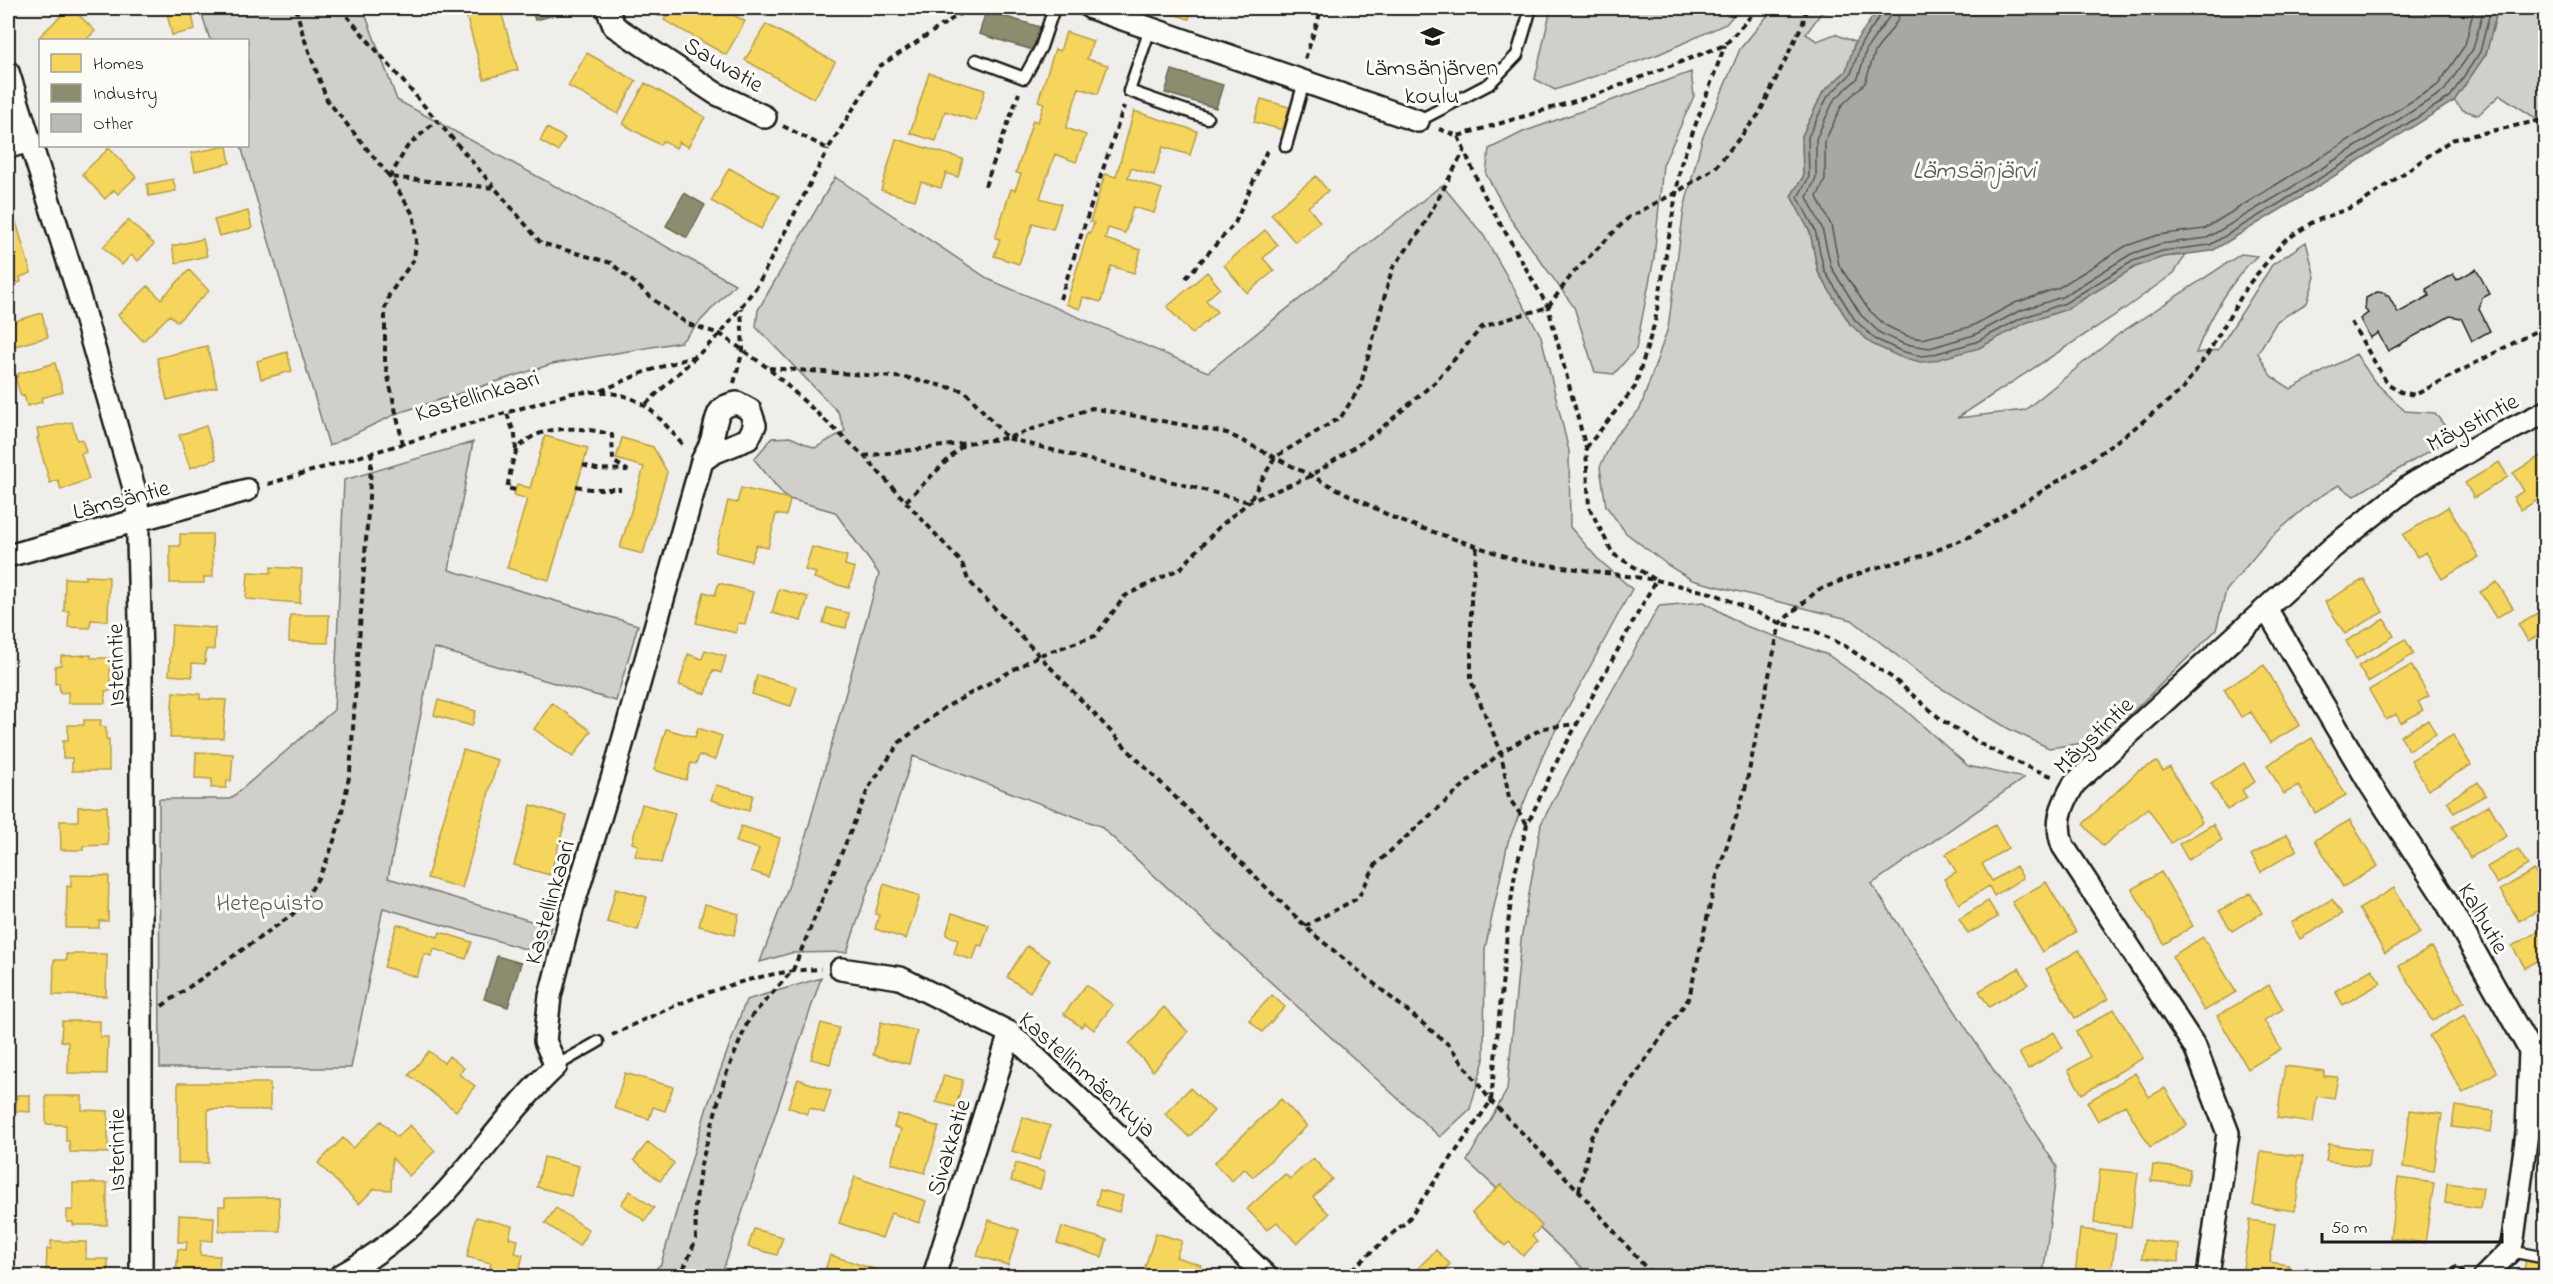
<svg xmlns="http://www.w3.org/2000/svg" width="2553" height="1284" viewBox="0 0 2553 1284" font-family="'Indie Flower',sans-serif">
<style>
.green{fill:#d0cfcc;stroke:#767674;stroke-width:1.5}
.water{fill:#a8a7a3;stroke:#706f6d;stroke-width:1.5}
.homes{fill:#f6d55c;stroke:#b59e49;stroke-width:1.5}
.industry{fill:#8c8c6e;stroke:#6a6a55;stroke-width:1.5}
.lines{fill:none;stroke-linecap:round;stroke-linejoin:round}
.shore{stroke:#545452;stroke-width:1.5}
.building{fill:#bbbab6;stroke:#1c1c1c;stroke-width:1.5}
.service-casing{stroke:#1c1c1c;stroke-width:15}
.minor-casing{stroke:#1c1c1c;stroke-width:26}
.path{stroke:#1c1c1c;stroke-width:4;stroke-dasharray:6 4.5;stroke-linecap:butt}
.service{stroke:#fdfcf7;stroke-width:10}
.minor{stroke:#fdfcf7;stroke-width:21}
.labels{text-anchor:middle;stroke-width:6;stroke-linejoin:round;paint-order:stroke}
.street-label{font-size:24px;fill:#1c1c1c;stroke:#fdfcf7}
.poi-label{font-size:24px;fill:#1c1c1c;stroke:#fdfcf7}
.park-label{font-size:24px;fill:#5b5b5a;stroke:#fdfcf7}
.water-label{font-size:26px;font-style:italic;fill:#5b5b59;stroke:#fdfcf7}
</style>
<rect width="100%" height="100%" fill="#f0eeea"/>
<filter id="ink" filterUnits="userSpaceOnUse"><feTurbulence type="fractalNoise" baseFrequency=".0167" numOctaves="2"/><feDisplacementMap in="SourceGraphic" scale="12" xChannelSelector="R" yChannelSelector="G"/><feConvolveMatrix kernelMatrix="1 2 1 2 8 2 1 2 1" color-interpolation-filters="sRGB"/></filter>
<g filter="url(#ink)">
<path class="green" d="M200,8H363L397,100L735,284L681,342L552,364L398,413L329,446L241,146H248V40H210Z
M1551,8H1740L1726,24L1659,54L1555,90L1535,79Z
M1774,8H1851L1847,10L1821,13L1806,34L1817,41L1835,34L1855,42L1846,71L1823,92L1802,136L1803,177L1791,196L1810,232L1818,272L1850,324L1979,348L2025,323L2067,309L2135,267L2163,257L2186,255L2174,273L2123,310L1957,418L2025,410L2120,333L2241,254L2257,256C2232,278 2208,321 2196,353L2218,350L2272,265L2306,242L2315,277L2307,303L2277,321L2258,353L2271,376L2291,389L2356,354L2374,381L2405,411L2435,413L2453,437L2354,496L2339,485L2314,500L2269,539L2226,591L2216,630L2104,740L2049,748L2009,729L1929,681L1852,620L1692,580L1669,566L1626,533L1606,506L1600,467L1615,436L1640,409L1668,328L1684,209L1702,139L1740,49Z
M2498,8H2545V117L2540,121L2500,95L2478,115L2463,110L2454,101L2486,54Z
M1691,72L1694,96L1663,165L1654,258L1636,349L1614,374L1595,372L1574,307L1511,220L1486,174L1489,149L1523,132Z
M835,177L990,280L1208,372L1442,185L1484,236L1541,336L1569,451L1570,527L1597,558L1632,589L1546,748L1508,842L1485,949L1484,1060L1470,1109L1440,1137L1100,826L913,756L847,952L791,953L760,962L802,850L879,574L835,512L786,498L754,459L772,438L790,437L815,448L845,431L838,412L756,327L758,310Z
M473,442L449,570L638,625L616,701L434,648L388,878L551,927L543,954L383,908L351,1068H160L159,799H230L334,710L344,480Z
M1704,602L1743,625L1828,655L1903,708L1968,766L2024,778L1872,884L2057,1167L2043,1276H1591L1467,1161L1507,1090L1521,940L1541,824L1586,738L1659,606Z
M821,978L721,1276H648L661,1264L707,1107L746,1000Z"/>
<path class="water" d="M1879,8H2498L2486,54L2454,101L2288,205L2212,251L2163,257L2135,267L2067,309L2025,323L1979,348L1932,361L1921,362L1900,357L1872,344L1850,324L1818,272L1810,232L1791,196L1803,177L1802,136L1823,92L1846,71L1855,42Z"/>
<path class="homes" d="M69,8H72L95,31L86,40H44L40,36Z
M166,8H191L195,30L172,35Z
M491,8H500L518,70L484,79L466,15Z
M671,8H720L745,21L726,55L664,20Z
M1154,8H1192L1189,19Z
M766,24L835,62L814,99L745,60Z
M1066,32L1093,41L1087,59L1108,65L1098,94L1079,88L1066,128L1086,135L1076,162L1055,154L1040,198L1061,204L1053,229L1033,223L1019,264L994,256L1000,239L995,238L1011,189L1015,190L1021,174L1016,173L1033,120L1038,122L1044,103L1038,101L1055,49L1060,51Z
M587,53L636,81L618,114L568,86Z
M929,73L985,90L976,121L945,111L936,141L910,133Z
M645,83L705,117L688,147L679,142L676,148L663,141L660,145L623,124Z
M1261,99L1289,107L1283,130L1254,122Z
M1134,111L1197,131L1190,155L1163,147L1154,175L1131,168L1128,178L1162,189L1154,213L1133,207L1125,233L1108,228L1105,239L1141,250L1134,273L1111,266L1101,302L1083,297L1080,309L1066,304L1088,232L1090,233L1094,223L1090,222L1105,174L1116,177Z
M547,128L565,138L558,151L540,141Z
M896,139L963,159L958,177L946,173L941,188L921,182L915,200L881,190Z
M227,146L230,163L195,171L191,153Z
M109,148L136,177L118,194L114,190L105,199L82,174Z
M729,168L779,196L761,229L711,201Z
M1316,176L1328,191L1308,207L1320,222L1295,242L1271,214Z
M173,179L176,191L149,196L147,184Z
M8,194L31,273L20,277L21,282L8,286Z
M248,211L252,228L219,236L214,220Z
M128,220L154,244L138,261L131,255L122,265L103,247Z
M1265,230L1278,245L1263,258L1274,271L1247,293L1224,265Z
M203,239L207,256L176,263L172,246Z
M189,270L209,291L177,322L170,315L143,341L118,315L148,286L161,299Z
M1207,272L1220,288L1206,300L1217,312L1192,334L1167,307Z
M42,313L48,337L8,348V323Z
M207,346L217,387L167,400L157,358Z
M287,352L292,371L261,379L257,361Z
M55,363L63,392L41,398L42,402L27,406L24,395L21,396L15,377H18L17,374Z
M72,422L77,440L82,439L86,452L81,454L89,479L61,490L58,480L50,483L37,438L39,437L37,429Z
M206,426L216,459L190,468L179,435Z
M545,436L588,448L549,580L507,568L527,499L514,495L517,484L530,488Z
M622,438L653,447L667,472L643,554L620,548L644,467L616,459Z
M2540,456L2546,466V495L2521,510L2513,497L2524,491L2513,473Z
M2499,462L2508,477L2474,498L2465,483Z
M8,470L12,471L8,497Z
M741,488L786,498L790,501L786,516L776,514L768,548L756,545L751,561L715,552L728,501L737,503Z
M2448,507L2479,557L2442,579L2426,552L2417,557L2403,535Z
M180,534H212L213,577H204V583H170V546H180Z
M812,547L847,556L845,565L855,568L849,588L814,578L816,573L805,570Z
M271,567L302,569L300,603L246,599L248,572L271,573Z
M85,576L109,577L108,621L91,620L90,628L68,627L69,611H64L65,578L85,579Z
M2364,579L2383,612L2345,634L2325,602Z
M2497,582L2513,608L2496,618L2480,592Z
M719,583L753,592L745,624L738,623L736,633L696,623L704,592L715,595Z
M779,589L808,597L801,621L772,613Z
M827,608L849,613L846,628L823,623Z
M2546,608V631L2528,641L2518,624Z
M290,615H329L328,643L289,642Z
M2384,619L2394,636L2356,659L2346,641Z
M172,625L215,628L214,650L206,649L205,664L192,663V677L169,675Z
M2405,639L2414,654L2368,682L2358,666Z
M705,650L726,656L721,673L713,670L706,694L679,685L688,654L702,659Z
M91,655V658H110V691H105V703H68V692L60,693L59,683L55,684V666L61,665V656Z
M2264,665L2300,725L2270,743L2251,712L2241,717L2224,689Z
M2411,665L2429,696L2418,702L2423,710L2401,723L2396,714L2386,720L2369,690Z
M757,675L797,687L791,706L752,694Z
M173,692L200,694V699L226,700L223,738H170Z
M438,700L476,711L472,726L434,715Z
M552,703L591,731L573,757L534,729Z
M84,720H101L100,726L106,727V739H109V771H72V758H63V741H68V725H84Z
M2428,720L2436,734L2409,750L2400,736Z
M698,728L722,736L715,760L699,755L696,764L691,763L686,780L654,770L666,729L695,737Z
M2453,735L2471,765L2428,790L2411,760Z
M2312,738L2346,795L2315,813L2299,785L2284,794L2267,765Z
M463,750L498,760L462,888L427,878Z
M196,752L233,754L231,781H227L226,788H211L212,779L195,778Z
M2157,762L2163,771L2170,767L2202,822L2171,843L2148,808L2103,846L2083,824L2138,771Z
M2244,763L2255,782L2242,790L2247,798L2227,810L2211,783Z
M2478,782L2486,795L2454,813L2447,801Z
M716,785L753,795L749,811L711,800Z
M642,804L675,813L661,863L635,856L638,845L632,843Z
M531,805L567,816L550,875L514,865Z
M2489,805L2507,836L2470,858L2452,827Z
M107,806L108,845L83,846V850H61L60,821H78V807Z
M2350,820L2378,866L2343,887L2315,840Z
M2213,824L2222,840L2188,860L2179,844Z
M1995,825L2008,848L1982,864L1992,881L2016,866L2023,878L1994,896L1989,886L1959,904L1944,879L1956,872L1946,854Z
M741,826L780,838L768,877L751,871L759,849L736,842Z
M2287,834L2297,850L2261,872L2251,855Z
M2518,849L2528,865L2497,884L2487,867Z
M2534,870L2546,890V906L2519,921L2500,890Z
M2161,872L2193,926L2164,944L2132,889Z
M71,875L109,876L108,921H99V928H66L67,886L71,887Z
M2046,882L2076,932L2042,952L2012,902Z
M884,884L920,896L906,939L875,929L879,915L875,914Z
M616,888L647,897L638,930L607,922Z
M2394,888L2420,933L2385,953L2359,909Z
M2250,893L2262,913L2232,931L2219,911Z
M2332,899L2342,914L2300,939L2291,923Z
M1988,901L1998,917L1968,934L1959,919Z
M705,904L739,914L734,935L699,926Z
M952,913L989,925L982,946L978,945L973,960L954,954L958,939L946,935Z
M397,924L438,937L440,932L472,942L466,959L434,949L432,956L424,954L417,977L384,967Z
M2544,928L2546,956L2525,968L2512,946Z
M2203,937L2236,992L2204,1011L2172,956Z
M1027,946L1050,960L1030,992L1007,977Z
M2432,947L2464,1002L2432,1021L2399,966Z
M2079,950L2108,999L2075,1018L2046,969Z
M66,954H107L106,996L53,995L54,960H67Z
M2019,968L2028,984L1989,1007L1979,991Z
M2372,969L2381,983L2343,1005L2335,991Z
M1086,985L1113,1005L1094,1030L1085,1023L1081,1027L1064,1014Z
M2269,985L2283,1009L2264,1020L2281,1049L2248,1069L2217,1016Z
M1272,995L1285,1007L1262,1032L1249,1020Z
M1164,1007L1188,1032L1153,1071L1129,1044Z
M2114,1009L2143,1058L2082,1094L2068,1070L2090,1057L2076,1032Z
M2464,1015L2497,1072L2463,1093L2429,1036Z
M62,1021H100V1037H108L107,1074L68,1073V1042L61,1041Z
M881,1022L917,1031L909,1064L873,1055Z
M821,1023L839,1028L830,1064L811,1059Z
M8,1028H11V1055H8Z
M2054,1032L2063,1048L2028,1069L2019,1053Z
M429,1051L444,1063L449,1056L464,1068L459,1074L475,1086L456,1111L409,1075Z
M2285,1066L2324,1071V1076L2338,1077L2334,1099L2317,1096L2313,1123L2277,1118Z
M625,1073L673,1087L665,1111L653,1107L649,1119L614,1108Z
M2135,1073L2149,1097L2165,1088L2187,1125L2150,1147L2125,1105L2098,1121L2087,1102Z
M944,1075L963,1080L956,1107L936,1102Z
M798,1079L831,1091L824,1113L810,1108L807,1114L788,1107Z
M178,1083H270V1110L208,1109V1163H178Z
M1190,1088L1214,1111L1189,1137L1165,1114Z
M17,1095H30V1112L16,1111Z
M46,1096H82V1110L108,1111V1153L70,1152L69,1141H66V1125L46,1124Z
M1281,1099L1307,1126L1253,1177L1244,1168L1232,1181L1214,1163Z
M2455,1106L2494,1111L2491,1132L2452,1127Z
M2410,1110L2442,1114L2434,1171L2403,1167Z
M898,1114L939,1127L925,1173L891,1163L901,1129L894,1127Z
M1023,1117L1050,1126L1039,1160L1012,1151Z
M381,1121L397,1137L410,1125L435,1151L409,1176L392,1158L391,1190L374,1189L359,1204L318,1163L343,1138L353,1148Z
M648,1142L674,1163L660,1181L634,1160Z
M2329,1144L2370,1150L2368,1167L2326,1161Z
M2261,1151L2303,1157L2295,1211L2253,1205Z
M544,1157L579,1166L571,1196L537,1187Z
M1313,1158L1332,1179L1313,1197L1329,1214L1297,1244L1277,1222L1267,1230L1247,1209L1285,1174L1290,1179Z
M1016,1163L1045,1172L1040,1189L1011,1181Z
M2153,1165L2190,1169L2188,1185L2151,1181Z
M2100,1169L2138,1173L2131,1227L2094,1223Z
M855,1177L926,1201L919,1223L891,1213L882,1238L839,1223Z
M2398,1178L2434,1183L2425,1243L2390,1238Z
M73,1183H107V1225H73V1222H67V1210H73Z
M2447,1183L2483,1188L2480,1208L2445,1203Z
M1501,1184L1542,1226L1532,1236L1537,1242L1523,1256L1509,1242L1505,1246L1472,1213Z
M1100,1190L1123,1196L1119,1212L1096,1205Z
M630,1191L654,1208L645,1221L621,1204Z
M279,1197L280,1231H219V1206H225V1198Z
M556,1208L589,1230L579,1246L545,1223Z
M179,1215L214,1217L213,1241L201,1240L200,1255L220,1256L218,1276H176L178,1249L186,1250L187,1242H178Z
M476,1217L512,1226L509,1238L518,1240L515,1253L523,1255L518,1276H488L491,1263L467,1257Z
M989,1220L1019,1230L1008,1265L977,1256Z
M2250,1220L2275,1224L2270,1262L2289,1265L2287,1276H2242Z
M1062,1227L1107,1240L1102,1257L1057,1243Z
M754,1229L783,1237L777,1255L748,1247Z
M2080,1229L2116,1234L2111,1276H2075Z
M1156,1233L1182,1241L1176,1257L1201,1265L1198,1276H1142Z
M2144,1240L2179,1244L2178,1262L2142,1258Z
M51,1241L86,1242V1259H108V1276H46L47,1249H51Z
M1436,1250L1450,1264L1446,1268L1454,1276H1410Z
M830,1255L893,1275L892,1276H823Z
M2526,1259L2546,1263L2545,1276H2523Z"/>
<path class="industry" d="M531,8H561L563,13L535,20Z
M644,8H663L659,16Z
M986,11L1040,27L1033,50L979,34Z
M1172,70L1223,85L1216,108L1165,93Z
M684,193L705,205L687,238L666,226Z
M497,956L521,963L508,1007L484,999Z"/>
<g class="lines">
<path class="shore" d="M1883,8L1882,13L1861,44L1851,74L1828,96L1808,137L1809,177L1798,197L1815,230L1824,270L1855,320L1875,339L1901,351L1921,356L1931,355L1976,342L2022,318L2065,303L2133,261L2162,251L2210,245L2285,200L2450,97L2480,52L2491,8
M1891,8L1889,17L1867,48L1858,78L1834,100L1816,139V178L1807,197L1822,228L1831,267L1861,315L1880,333L1904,344L1930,348L1974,335L2019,311L2062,297L2131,254L2160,244L2207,238L2281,194L2444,91L2473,49L2484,8
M1900,8L1898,20L1875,52L1865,83L1842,105L1825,141V180L1817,197L1831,225L1839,265L1868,309L1885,325L1907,336L1922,339L1970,327L2015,303L2058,288L2126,246L2158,235L2204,229L2438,85L2465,45L2474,8"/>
</g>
<path class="building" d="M2476,269L2490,294L2482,298L2479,309L2490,331L2472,341L2461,318L2450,316L2388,351L2378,333L2370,338L2360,319L2368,313L2365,309L2366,298L2377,292L2385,293L2386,296L2388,295L2398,313L2429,296L2426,289L2453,274L2457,280Z"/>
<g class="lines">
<defs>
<path id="service" d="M1150,29L1129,91L1207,118
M976,60L1024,78L1041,47L1054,8
M1418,121L1489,84L1517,55L1531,8
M1286,146L1304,82
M556,1066L598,1042
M2510,1251L2546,1258"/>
<path id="minor" d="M607,8L614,26L715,93L765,117
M1091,8L1418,121
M8,72L76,286L137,498L141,659V1276
M8,147L30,141
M8,556L247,490
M2267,610L2370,784L2443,896L2530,1050L2527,1133L2513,1239L2510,1251L2485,1276
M841,969L900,978L1010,1033L1266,1276
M340,1276C372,1258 405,1233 431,1208C476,1163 510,1109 556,1066L545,1041L550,996L573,906L615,769L702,461C706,453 710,447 712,439C717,421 714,406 737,403L750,410L755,425L748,439L713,453L702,461
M934,1276L1010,1033
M2208,1276L2228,1133L2195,1047L2063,846C2054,822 2062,805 2074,784L2333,547L2411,485L2483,443L2546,412"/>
</defs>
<use href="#service" class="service-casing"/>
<use href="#minor" class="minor-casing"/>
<path class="path" d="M296,8L303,35L327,100L390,177L495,188L541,243L611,263L659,304L688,324L720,334L768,368L864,456L962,563L968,580L1132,754L1311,932L1449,1045L1491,1101L1579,1191L1653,1276
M340,8L494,187
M1305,59L1322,8
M783,126L828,149L880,66L969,8
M1439,129L1458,136L1595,95L1725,45L1758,8
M2546,149L2542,169L2546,186
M985,186L1019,93
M1186,278L1235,223L1268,148
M1060,299L1124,106
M2351,322L2387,383L2401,392L2415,395L2536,331L2541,315
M769,368L908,378L965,391L1007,438L1249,502L1275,457L1341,417L1360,387L1392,269L1421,230L1464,151
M734,383L743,350L741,308
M601,391L642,373L695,356
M646,404L720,334L757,286L828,149
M507,414L515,435L516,451
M403,444L385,363V309L389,295L414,259L416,242L414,216L390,177L407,147L437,120
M1586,448L1635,387L1655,322L1681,164L1725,45
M864,456L1007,438L1092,408L1227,433L1398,520L1520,561L1656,580L1715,594L1780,623L1813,630L1845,646L1894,679L1943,721L1986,747L2025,766L2054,777
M268,484L572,393C633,388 648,402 685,448
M576,486L590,489H621
M515,490L507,488C510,477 511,461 517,451C534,423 585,426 612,435L613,461L627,470L596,469L583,465
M906,501L965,443
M1477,547L1471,595V681L1501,752L1509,798L1527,824
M1305,926L1358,898L1376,864L1501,752L1543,728L1577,724
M162,1006L292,915C331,870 339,829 350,772L372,453
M612,1035C678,1003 747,971 821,969
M1579,1191L1591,1137L1689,998L1716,879L1745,790L1780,623L1818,590L1871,569L1925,555L1969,537L2085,464L2132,430L2182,390L2208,353L2248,285L2284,241L2313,222L2360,204L2451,140L2546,119
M676,1276L686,1264L696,1239L695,1208L700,1168L725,1077L749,1019L793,970L869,787L900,742L944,708L1040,655L1095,636L1125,596L1181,568L1219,527L1249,502L1311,476L1377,432L1435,382L1482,327L1548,307L1573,273L1629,217L1677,192L1715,168L1759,114L1803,23L1806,8
M1344,1276L1408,1220L1491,1101L1508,924L1515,873L1527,825L1559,757L1656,580L1613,554L1589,507L1586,448L1548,307L1483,193L1458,136
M2444,1276L2458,1266L2464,1273"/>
<use href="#service" class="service"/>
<use href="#minor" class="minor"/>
</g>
</g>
<defs>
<symbol id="school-bare" viewBox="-9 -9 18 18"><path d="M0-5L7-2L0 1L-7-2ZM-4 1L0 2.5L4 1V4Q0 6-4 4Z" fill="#1c1c1c" stroke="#fdfcf7" stroke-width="2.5" paint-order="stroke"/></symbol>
</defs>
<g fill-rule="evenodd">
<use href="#school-bare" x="1416" y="20" width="33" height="33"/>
</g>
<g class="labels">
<g class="street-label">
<text transform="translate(724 64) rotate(30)" y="8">Sauvatie</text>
<text transform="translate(477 395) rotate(-17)" y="8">Kastellinkaari</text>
<text transform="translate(2472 422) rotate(-28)" y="8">Mäystintie</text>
<text transform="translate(121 499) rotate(-15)" y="8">Lämsäntie</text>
<text transform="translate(115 665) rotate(-91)" y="8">Isterintie</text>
<text transform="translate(2093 735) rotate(-44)" y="8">Mäystintie</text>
<text transform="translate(549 902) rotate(-74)" y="8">Kastellinkaari</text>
<text transform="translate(2484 918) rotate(60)" y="8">Kalhutie</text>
<text transform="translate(1088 1074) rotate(42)" y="8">Kastellinmäenkuja</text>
<text transform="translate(948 1147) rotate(-73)" y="8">Sivakkatie</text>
<text transform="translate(116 1150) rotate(-90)" y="8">Isterintie</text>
</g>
<g class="poi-label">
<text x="1432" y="75">Lämsänjärven<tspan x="1432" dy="28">koulu</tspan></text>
</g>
<g class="park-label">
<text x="270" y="910">Hetepuisto</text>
</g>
<g class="water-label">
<text x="1974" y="178">Lämsänjärvi</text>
</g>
</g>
<rect width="2553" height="1284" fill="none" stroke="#fdfcf7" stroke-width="30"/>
<rect x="15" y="15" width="2523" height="1254" fill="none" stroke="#1c1c1c" stroke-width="2" filter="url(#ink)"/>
<rect x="39" y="39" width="210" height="108" fill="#fdfcf7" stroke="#a3a29f" stroke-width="1.5"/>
<rect x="51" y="54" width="30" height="18" fill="#f6d55c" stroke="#a3a29f" stroke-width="1.5"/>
<text x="93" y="69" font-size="18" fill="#1c1c1c">Homes</text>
<rect x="51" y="84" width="30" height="18" fill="#8c8c6e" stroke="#a3a29f" stroke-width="1.5"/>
<text x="93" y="99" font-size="18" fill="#1c1c1c">Industry</text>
<rect x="51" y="114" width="30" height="18" fill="#bbbab6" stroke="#a3a29f" stroke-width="1.5"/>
<text x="93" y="129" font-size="18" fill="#1c1c1c">Other</text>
<path d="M2322 1233v9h180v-9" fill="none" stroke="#1c1c1c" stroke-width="3"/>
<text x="2331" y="1233" font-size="18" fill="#1c1c1c" stroke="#fdfcf7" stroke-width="4.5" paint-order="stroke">50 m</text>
</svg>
